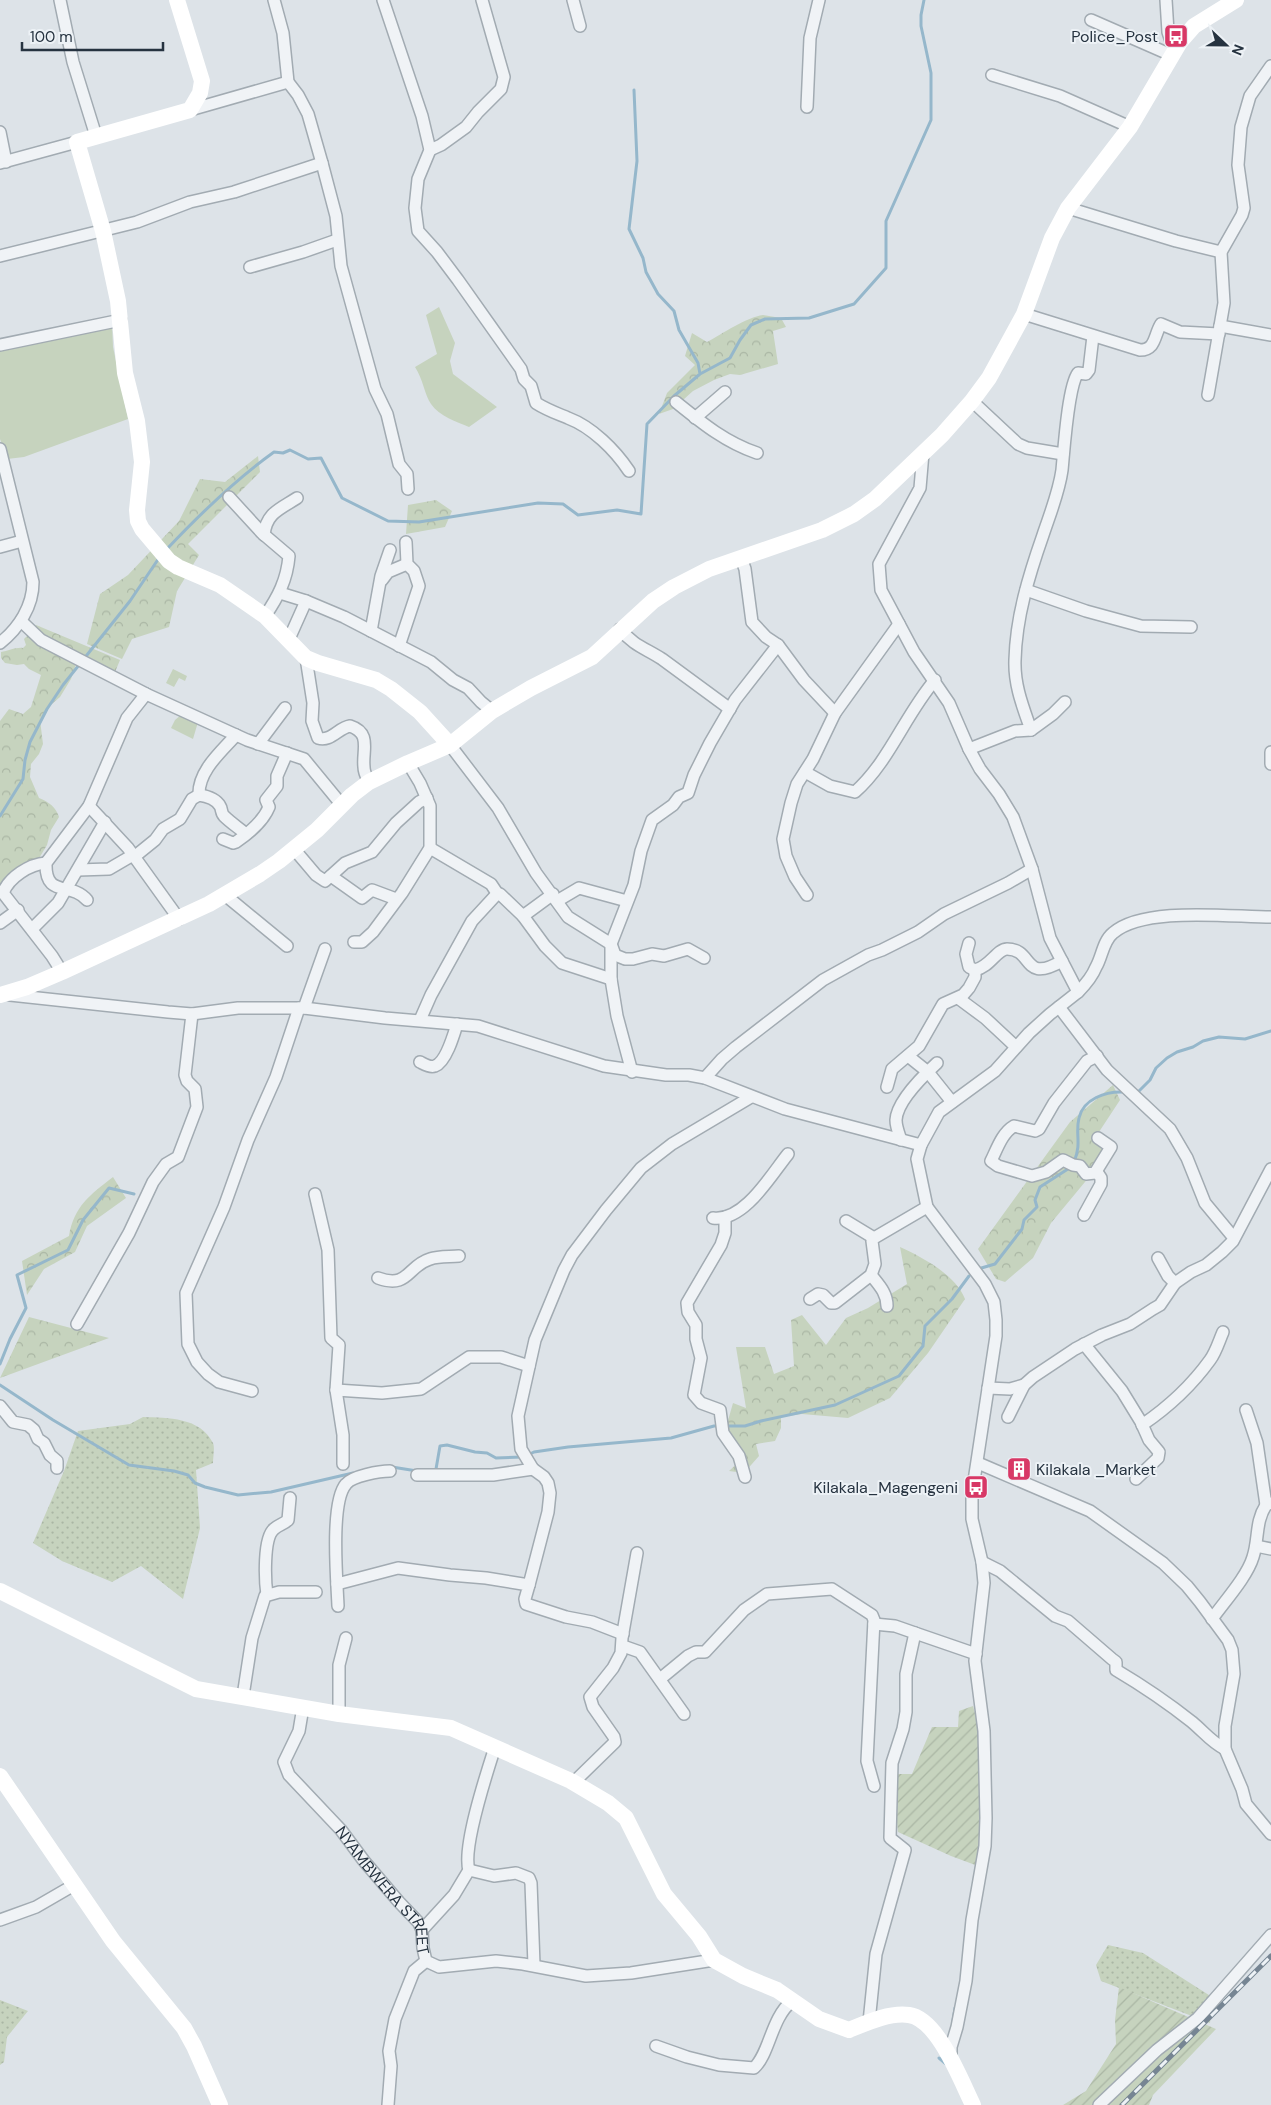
<svg xmlns="http://www.w3.org/2000/svg" width="1271" height="2105" viewBox="0 0 1271 2105" font-family="'DM Sans',sans-serif">
<style>
.grass{fill:url(#grass-dots)}
.forest{fill:url(#forest-crowns)}
.park{fill:#c6d3be}
.garden{fill:url(#garden-furrows)}
.lines{fill:none;stroke-linecap:round;stroke-linejoin:round}
.stream{stroke:#95b7cb;stroke-width:3}
.street-casing{stroke:#a2abb2;stroke-width:14}
.street{stroke:#f0f3f6;stroke-width:11}
.secondary{stroke:#fff;stroke-width:16}
.rail-casing{stroke:#768593;stroke-width:5}
.rail{stroke:#edf2f6;stroke-width:3;stroke-dasharray:9;stroke-linecap:butt}
.labels{text-anchor:middle;stroke-width:4;stroke-linejoin:round;paint-order:stroke}
.poi-label{font-size:16px;fill:#263340;stroke:#edf2f6;text-anchor:end}
.street-label{font-size:16px;fill:#263340;stroke:#edf2f6}
</style>
<defs>
<pattern id="grass-dots" width="8" height="8" patternUnits="userSpaceOnUse" patternTransform="scale(1.25)"><rect width="8" height="8" fill="#c6d3be"/><path d="M2 2h.1M6 6h.1" fill="none" stroke="#aab6a4" stroke-width="1.8" stroke-linecap="round"/></pattern>
<pattern id="forest-crowns" width="20" height="18" patternUnits="userSpaceOnUse" patternTransform="scale(1.25)"><rect width="20" height="18" fill="#c6d3be"/><path d="M2 6a3 3 0 1 1 6 0M12 15a3 3 0 1 1 6 0" fill="none" stroke="#aab6a4"/></pattern>
<pattern id="garden-furrows" width="10" height="10" patternUnits="userSpaceOnUse" patternTransform="scale(1.25)"><rect width="10" height="10" fill="#c6d3be"/><path d="M-1 1l2-2M0 10L10 0M9 11l2-2" fill="none" stroke="#aab6a4"/></pattern>
</defs>
<rect width="100%" height="100%" fill="#dde3e8"/>
<path class="grass" d="M143,1417C168,1418 200,1417 213,1443C215,1448 213,1457 213,1463L196,1470L200,1528L183,1599L141,1566L112,1582L62,1561L33,1543L64,1471L78,1431L130,1424Z
M1108,1945L1143,1953L1212,1997L1210,2023L1101,1981L1096,1965Z
M0,2000L28,2011L7,2037L4,2062L0,2065Z"/>
<path class="forest" d="M763,315L781,318L786,327L773,331L778,364L740,375L730,374L714,380L693,391L673,409L659,414L667,393L695,365L685,356L692,333L707,342C722,334 747,317 763,315Z
M258,456L260,472L188,544L199,555L177,591L169,627L132,639L122,659L87,644L100,594L128,575L179,521L200,479L225,482Z
M436,500L452,511L445,527L406,534L408,505Z
M36,625L120,660L113,677L76,664L71,679L60,697L46,709L40,720L43,744L39,754L31,764L30,777L39,798C49,802 56,807 59,817L51,830L47,845L38,860L0,887V721L9,709L23,714L31,707L41,675L29,669L24,664L17,665L5,663L1,658V652C8,651 16,647 23,648L26,645L24,639L28,635L47,651L50,645L33,630Z
M1113,1085L1120,1100L1097,1135L1104,1159L1051,1223L1033,1258L1005,1282L996,1279L978,1249L1070,1122Z
M113,1177L126,1198L87,1226L75,1252L44,1269L27,1295L22,1261L69,1236C74,1206 90,1195 113,1177Z
M900,1247C922,1257 956,1275 965,1299L928,1353L890,1398L848,1418L802,1414L781,1417V1428L775,1441L756,1444L759,1456L744,1473L729,1471L741,1460L727,1424L733,1403L746,1408L736,1347H765L774,1374L794,1366L791,1320L802,1315L826,1345L846,1318L868,1308L907,1284Z
M29,1317L109,1338L0,1378Z"/>
<path class="park" d="M439,307L455,343L450,361L453,374L497,407L469,427C457,422 439,416 431,404C425,396 423,379 415,367L437,354L426,315Z
M112,324L113,347L128,419L24,457L7,459L0,439V350Z
M173,669L187,676L185,681L179,678L174,687L166,683Z
M181,715L198,722L193,739L171,728L175,720Z"/>
<path class="garden" d="M973,1706C979,1725 979,1744 980,1764C981,1798 982,1832 978,1866L951,1856L898,1832L892,1774H912L932,1727H958L959,1711Z
M1119,1987L1216,2029L1153,2095L1149,2105H1063L1086,2091L1116,2044L1115,2020Z"/>
<g class="lines">
<path class="stream" d="M634,90L637,161L629,229L643,258L646,272L658,294L674,311L679,330L698,363L700,374
M166,550C199,515 235,480 274,452L283,453L290,450L308,459L321,458L342,498L388,521L419,522L538,503L563,504L578,515L617,510L641,514L647,424L674,396L700,374L730,358L740,340L751,325L765,319L809,318L854,304L886,268V221L931,120V73L921,26V15L924,0
M0,816L23,779L25,760L30,742L47,709L63,685L130,601L159,558
M1137,1093L1150,1080L1156,1068L1167,1058L1177,1052L1193,1047L1203,1041L1219,1037L1245,1039L1271,1031
M1074,1162C1082,1143 1075,1134 1079,1118C1083,1099 1106,1091 1124,1092
M978,1269L995,1264L1022,1229L1024,1220L1037,1207L1035,1200L1040,1187L1071,1167
M0,1364L10,1339L26,1308L17,1275L68,1250L83,1220L109,1188L134,1194
M0,1385L53,1420L129,1465L174,1471L188,1475L195,1483L205,1487L238,1495L271,1492L353,1473
M528,1455L534,1452L568,1447L671,1438L714,1426H745L761,1421L835,1405L899,1376L923,1346L925,1326L952,1299L969,1276
M392,1467L417,1471
M433,1471L436,1469L440,1446L447,1445L475,1452L487,1453L496,1458L522,1457
M953,2021L955,2008
M939,2058L946,2064"/>
<defs>
<g id="street">
<path d="M60,0L73,62L96,136"/>
<path d="M274,0L283,33L288,82L298,95L308,114L322,163L336,216L341,266L375,389L387,414L399,464L407,474L408,489"/>
<path d="M383,0L422,116L430,150L418,179L415,208L418,231L437,252L458,280L521,369L524,379L531,386L536,403C547,410 556,413 568,418C592,427 615,450 629,471"/>
<path d="M573,0L580,26"/>
<path d="M1166,0L1168,32L1174,50"/>
<path d="M1091,20L1171,55"/>
<path d="M992,75L1060,96L1130,127"/>
<path d="M807,107L810,38L819,0"/>
<path d="M190,110L288,82"/>
<path d="M0,132L6,162"/>
<path d="M430,150L441,145L466,127L478,112L501,89L504,77L482,0"/>
<path d="M0,163L77,142"/>
<path d="M1068,208L1176,241L1221,252"/>
<path d="M0,256L137,222L190,202L234,192L322,163"/>
<path d="M250,267L303,252L337,240"/>
<path d="M1024,314L1140,350C1156,350 1154,335 1161,324L1180,332L1219,334"/>
<path d="M1220,326L1271,335"/>
<path d="M0,345L121,320"/>
<path d="M1208,395L1224,303L1221,252L1242,215L1244,208L1238,165L1241,127L1250,96L1271,66"/>
<path d="M972,401L1018,444L1027,448L1063,454"/>
<path d="M676,402C702,423 725,442 757,453"/>
<path d="M695,418L725,392"/>
<path d="M0,449L33,582C33,606 19,628 0,643"/>
<path d="M923,453L920,488L879,564L881,590L914,652L949,703L969,749L980,769L999,794L1013,817L1032,869L1050,938L1078,992L1050,1014L1029,1033L995,1071L939,1112L921,1145L917,1159L927,1207L985,1284L994,1302L996,1320V1336L972,1494V1519L982,1562L984,1583L975,1661L984,1731L986,1818L985,1846L972,1920L966,1981L957,2027L951,2047V2057"/>
<path d="M229,497L262,533L289,556C287,580 278,597 265,616"/>
<path d="M264,535C266,513 280,509 297,498"/>
<path d="M0,547L22,541"/>
<path d="M741,558L745,569L752,622L766,637L778,645L804,680L835,713"/>
<path d="M382,580L388,572L407,564"/>
<path d="M1026,590L1086,611L1141,626L1191,627"/>
<path d="M280,593L306,601L344,617L431,662L453,680L468,688L481,702L492,711"/>
<path d="M21,621L41,640L146,694L247,740L304,759L341,804"/>
<path d="M620,629C634,646 645,648 662,659L730,709"/>
<path d="M371,631L381,576L390,550"/>
<path d="M289,639L306,601"/>
<path d="M399,646L419,586L414,571L407,564L406,542"/>
<path d="M306,658L313,703L312,721L318,738C331,742 338,728 350,726C372,733 362,751 364,767C364,773 367,778 369,782"/>
<path d="M1031,730C1023,707 1014,685 1015,660C1016,617 1029,575 1043,535C1050,514 1059,492 1062,470C1064,450 1068,386 1078,373L1086,374L1089,370L1093,336"/>
<path d="M258,744L285,708"/>
<path d="M450,745L498,808L536,873L568,917L611,944L615,955L625,959H633L652,954L664,956L688,949L704,958"/>
<path d="M969,749L1015,731L1031,730L1053,714L1065,702"/>
<path d="M1271,752V764"/>
<path d="M805,772L830,786L855,792C889,762 905,715 935,680"/>
<path d="M199,795C198,771 221,752 236,735"/>
<path d="M89,806L128,848L179,919"/>
<path d="M223,839L233,843L236,842C249,833 263,822 269,807L266,800L277,786V776L287,753"/>
<path d="M430,848L491,884L497,893"/>
<path d="M294,849L316,875L325,881L345,863L372,852L396,823L419,802L427,798"/>
<path d="M134,857L155,840L163,829L180,819L192,799L199,795C206,796 216,799 220,806C222,809 221,813 224,816C231,823 239,828 246,834"/>
<path d="M46,863C30,864 9,877 3,893L52,956L62,972"/>
<path d="M78,870L109,869L133,855"/>
<path d="M331,876L362,898L372,890L396,899"/>
<path d="M225,895L287,946"/>
<path d="M807,895L795,877L786,856L783,839L791,803L797,784L813,759L835,713L899,624"/>
<path d="M87,900C71,881 45,899 46,863L89,806L127,718L146,694"/>
<path d="M557,901L579,888L627,901"/>
<path d="M523,916L545,946L562,963L611,979"/>
<path d="M0,923L18,910"/>
<path d="M32,929L58,903L105,822"/>
<path d="M354,942H362L373,932L402,893L430,848V806L420,783L408,763"/>
<path d="M969,943L966,954L969,967L975,970C990,967 997,949 1007,949C1034,949 1022,984 1062,961"/>
<path d="M1078,992C1085,985 1092,977 1096,967C1102,957 1103,941 1113,933C1144,906 1230,917 1271,917"/>
<path d="M10,995L168,1012L192,1014L238,1008H304L385,1018L478,1026L604,1066L666,1075H689L705,1078L785,1109L921,1145"/>
<path d="M958,998L985,1018L1016,1047"/>
<path d="M1059,1007L1107,1070L1170,1129L1187,1158L1205,1203L1234,1238"/>
<path d="M304,1008L325,949"/>
<path d="M420,1020L431,995L472,921L496,895L500,894L523,916L553,894"/>
<path d="M908,1056L928,1072L952,1102"/>
<path d="M1097,1056L1087,1061L1054,1103L1039,1129L1035,1131L1014,1126C1002,1133 997,1149 991,1161L998,1166L1032,1176L1046,1172L1063,1160L1073,1165L1080,1166L1086,1174L1095,1173L1111,1147L1098,1138"/>
<path d="M420,1062C424,1064 430,1068 435,1066C446,1062 454,1034 457,1024"/>
<path d="M632,1072L617,1016L611,979V944L634,885L641,851L652,820L673,805L679,797L688,793L694,775L710,743L735,700L778,645"/>
<path d="M705,1078L722,1059L736,1047L823,980L868,955L882,950L918,932L944,914L1008,883L1032,869"/>
<path d="M887,1087L892,1069L919,1046L943,1004L963,995L969,988L975,977V970"/>
<path d="M901,1140C899,1134 896,1127 896,1120C897,1101 924,1075 937,1063"/>
<path d="M315,1194L328,1250L331,1338L339,1345L336,1390L343,1435V1464"/>
<path d="M1084,1215L1101,1184V1178L1097,1172"/>
<path d="M725,1217V1233L721,1245L687,1303L688,1312L696,1325V1339L701,1358L694,1395L701,1403L720,1410L723,1433L739,1456L745,1477"/>
<path d="M713,1218C744,1222 771,1175 788,1154"/>
<path d="M846,1221L874,1238"/>
<path d="M1158,1258L1168,1276L1175,1283"/>
<path d="M871,1275C879,1285 887,1293 887,1306"/>
<path d="M378,1278C409,1289 407,1266 430,1259C439,1256 450,1257 459,1256"/>
<path d="M810,1299L818,1294L823,1295L831,1303H835L871,1275L875,1264L872,1241L874,1238L927,1207"/>
<path d="M77,1324L129,1233L153,1182L166,1164L178,1157L197,1107L195,1089L187,1081L185,1075L192,1014"/>
<path d="M1084,1344L1122,1391L1141,1422L1149,1440L1159,1452L1158,1458L1136,1479"/>
<path d="M988,1388L1010,1389L1024,1385"/>
<path d="M336,1390L382,1393L421,1389L469,1357H501L529,1366"/>
<path d="M252,1391L219,1382L208,1374L197,1362L188,1344L186,1293L224,1207L248,1140L276,1077L299,1008"/>
<path d="M0,1406L13,1422L28,1425L34,1430L38,1439L44,1443L50,1455L57,1461V1468"/>
<path d="M1246,1410L1257,1443L1266,1505"/>
<path d="M1008,1417L1024,1385L1033,1377L1075,1349L1102,1335L1130,1324L1153,1309L1160,1305L1175,1283L1191,1272L1206,1265L1222,1252L1233,1241L1271,1169"/>
<path d="M1142,1425C1167,1408 1192,1385 1210,1360C1216,1352 1219,1341 1223,1332"/>
<path d="M978,1463L1090,1511L1163,1563L1187,1586L1200,1602L1228,1640L1232,1650L1234,1674L1225,1726V1749L1242,1789L1246,1804L1271,1834"/>
<path d="M417,1475H493L533,1469"/>
<path d="M1256,1546L1271,1549"/>
<path d="M982,1562L1000,1571L1055,1616L1068,1621L1112,1659L1116,1662V1670C1143,1686 1168,1703 1192,1722C1204,1732 1211,1742 1225,1749"/>
<path d="M337,1584L398,1568L450,1575L486,1578L529,1585L525,1599L526,1604L566,1617L592,1622L623,1634"/>
<path d="M529,1585L548,1512L550,1493L548,1483L544,1477L533,1469L521,1449L518,1416L535,1340L564,1270L572,1255L606,1210L641,1168L672,1144L751,1097"/>
<path d="M267,1595C265,1581 263,1538 274,1529C278,1525 284,1524 288,1520L290,1498"/>
<path d="M338,1606C337,1581 330,1502 346,1484C352,1476 380,1471 390,1471"/>
<path d="M1212,1619C1224,1602 1247,1577 1253,1557C1259,1539 1255,1522 1266,1505L1271,1503"/>
<path d="M915,1633L976,1654"/>
<path d="M623,1646L640,1652L684,1714"/>
<path d="M660,1679L688,1656L696,1652H705L744,1610L767,1594L832,1589L872,1615L874,1620L867,1761L874,1786"/>
<path d="M243,1696L252,1638L265,1596L279,1592H316"/>
<path id="s1" d="M303,1707L299,1731L284,1762L289,1775L341,1830L364,1861L399,1902L419,1923L422,1930L423,1948L426,1961L439,1967L496,1961L523,1964L586,1976L631,1973L714,1960"/>
<path d="M339,1714V1665L346,1638"/>
<path d="M574,1782L615,1742L614,1737L593,1707L590,1697L613,1668L621,1653L622,1638L637,1553"/>
<path d="M469,1870C462,1848 487,1772 495,1747"/>
<path d="M0,1920L36,1907L74,1885"/>
<path d="M422,1930L454,1895L469,1870L494,1876L516,1873L529,1878L531,1883L534,1965"/>
<path d="M869,2022L876,1954L905,1850L890,1838L892,1763L903,1729L906,1712V1674L915,1633L895,1626L874,1624"/>
<path d="M656,2046L687,2057L719,2065L754,2068C770,2053 771,2018 792,2001"/>
<path d="M388,2105L391,2066L389,2051L395,2019L414,1971L426,1961"/>
<path d="M1099,2105L1157,2050L1198,2018L1271,1935"/>
</g>
</defs>
<use href="#street" class="street-casing"/>
<use href="#street" class="street"/>
<path class="secondary" d="M177,0L202,81L200,93L190,110L77,142L103,231L118,301L125,373L137,421L142,462L137,510L138,521L142,529L169,561L178,567L220,585L236,596L265,616L306,658L318,663L376,680L391,689L420,712L450,745
M0,995L27,987L62,972L209,904L260,874L279,861L317,830L352,795L369,782L408,763L450,745L492,711L531,688L592,657L653,601L674,587L709,569L822,530L854,514L875,499L942,435L972,401L989,378L1024,314L1052,238L1068,208L1130,127L1180,42L1194,26L1236,0
M0,1591L196,1689L339,1714L451,1728L571,1781L608,1803L626,1818L664,1894L699,1936L714,1960L743,1976L777,1990L819,2019L849,2030C866,2023 890,2012 909,2015C938,2019 961,2081 973,2105
M0,1776L113,1941L184,2028L194,2046L220,2105"/>
<defs>
<path id="rail" d="M1122,2105L1271,1956"/>
</defs>
<use href="#rail" class="rail-casing"/>
<use href="#rail" class="rail"/>
</g>
<defs>
<symbol id="bus-square" viewBox="-11 -11 22 22"><rect x="-9" y="-9" width="18" height="18" rx="4" fill="#d83866" stroke="#edf2f6"/><path d="M-5-6H5V4H4V6H2V4H-2V6H-4V4H-5ZM-3.5-4V0h7V-4ZM-3.5 1.2v1.5H-2V1.2ZM2 1.2v1.5H3.5V1.2Z" fill="#fff"/></symbol>
<symbol id="building-square" viewBox="-11 -11 22 22"><rect x="-9" y="-9" width="18" height="18" rx="4" fill="#d83866" stroke="#edf2f6"/><path d="M-4-6H4V6H1V3H-1V6H-4ZM-2.5-4.3h1.7v1.8h-1.7ZM.8-4.3h1.7v1.8H.8ZM-2.5-1h1.7V.8h-1.7ZM.8-1h1.7V.8H.8Z" fill="#fff"/></symbol>
</defs>
<g fill-rule="evenodd">
<use href="#bus-square" x="1162" y="22" width="28" height="28"/>
<use href="#building-square" x="1005" y="1455" width="28" height="28"/>
<use href="#bus-square" x="962" y="1473" width="28" height="28"/>
</g>
<g class="labels">
<g class="poi-label">
<text x="1158" y="42">Police_Post</text>
<text x="1036" y="1475" text-anchor="start">Kilakala _Market</text>
<text x="958" y="1493">Kilakala_Magengeni</text>
</g>
<g class="street-label">
<text dy="6" stroke="none"><textPath href="#s1" startOffset="224">NYAMBWERA STREET</textPath></text>
</g>
</g>
<g transform="translate(1226 45) rotate(112)" stroke="#edf2f6" stroke-width="4" paint-order="stroke">
<path d="M0-4L9 19L0 12L-9 19Z" fill="#263340"/>
<text y="-8" font-size="14" font-weight="bold" text-anchor="middle" fill="#263340">N</text>
</g>
<path d="M22 42v8h141v-8" fill="none" stroke="#263340" stroke-width="2.5"/>
<text x="30" y="42" font-size="15" fill="#263340" stroke="#edf2f6" stroke-width="4" paint-order="stroke">100 m</text>
</svg>
